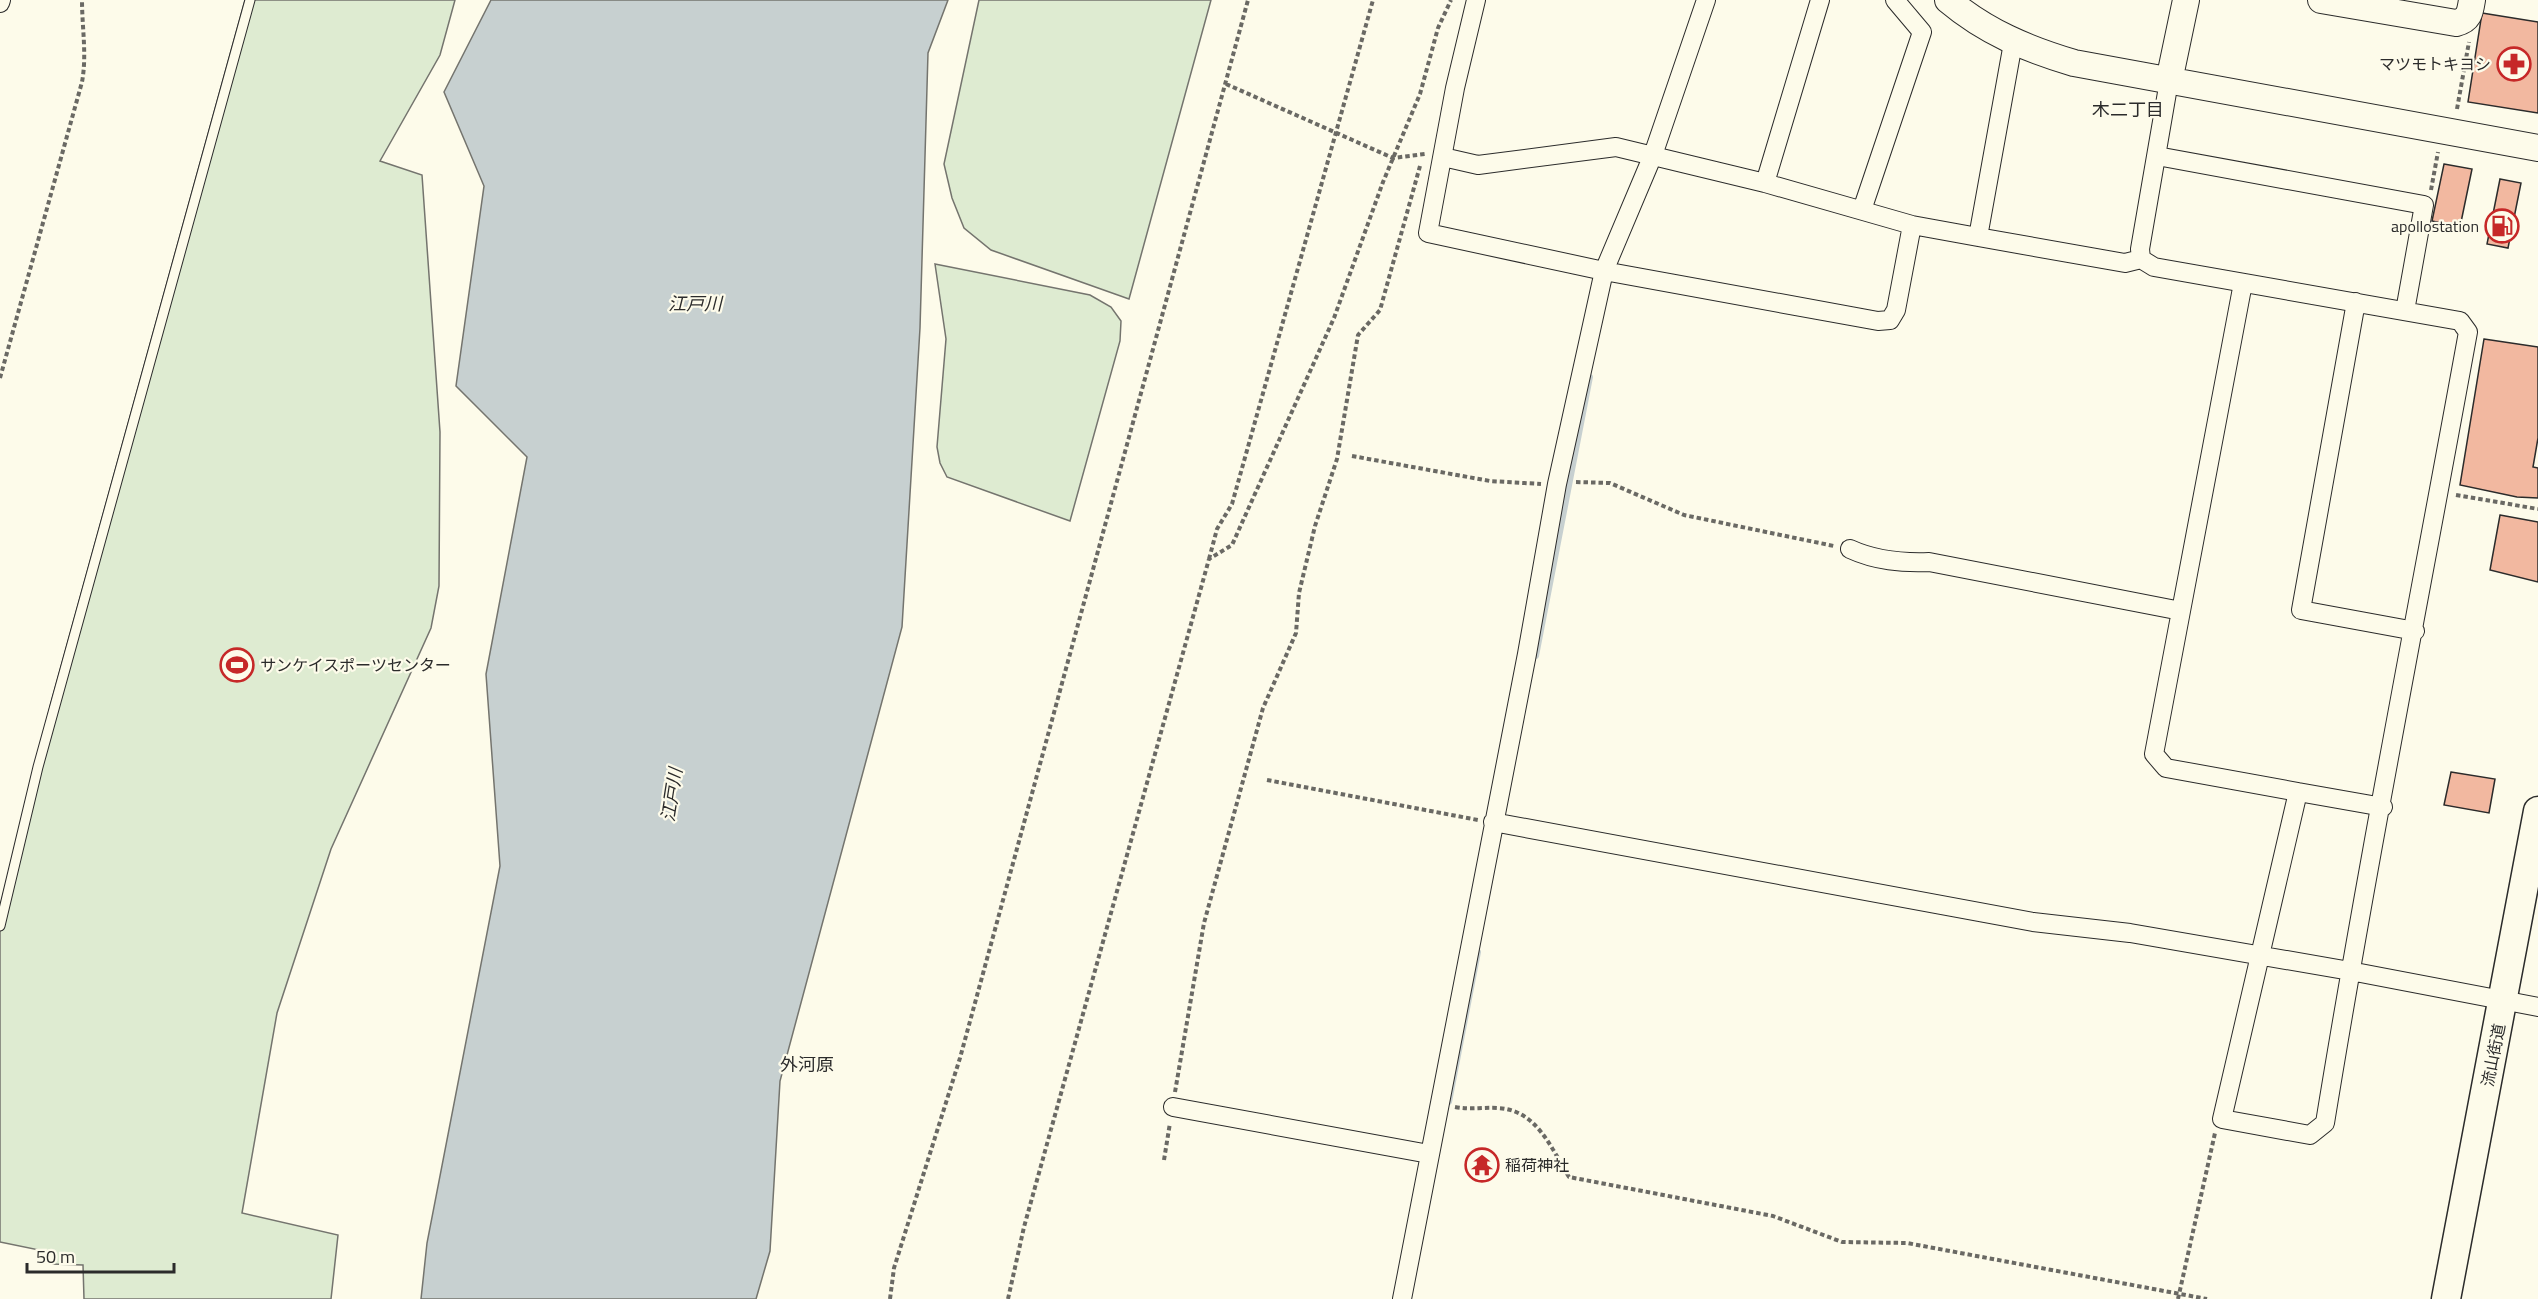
<svg xmlns="http://www.w3.org/2000/svg" width="2538" height="1299" viewBox="0 0 2538 1299" font-family="'Titillium Web','Noto Sans JP',sans-serif">
<style>
.green{fill:#deebd1;stroke:#74746e;stroke-width:1.5}
.water{fill:#c7d0d0;stroke:#74746e;stroke-width:1.5}
.lines{fill:none;stroke-linecap:round;stroke-linejoin:round}
.stream{stroke:#c7d0d0;stroke-width:6}
.building{fill:#f2b8a0;stroke:#2b2b2b;stroke-width:1.5}
.lane-casing{stroke:#2b2b2b;stroke-width:11}
.street-casing{stroke:#2b2b2b;stroke-width:20}
.secondary-casing{stroke:#2b2b2b;stroke-width:28}
.primary-casing{stroke:#2b2b2b;stroke-width:31}
.path{stroke:#6a6964;stroke-width:4;stroke-dasharray:4.5 3;stroke-linecap:butt}
.lane{stroke:#fdfbea;stroke-width:9}
.street{stroke:#fdfbea;stroke-width:18}
.secondary{stroke:#fdfbea;stroke-width:26}
.primary{stroke:#fdfbea;stroke-width:28}
.labels{text-anchor:middle;stroke-width:4.5;stroke-linejoin:round;paint-order:stroke}
.poi-label{font-size:16px;fill:#2b2b2b;stroke:#fdfbea;text-anchor:end}
.street-label{font-size:16px;fill:#2b2b2b;stroke:#fdfbea}
.neighbourhood-label{font-size:18px;fill:#2b2b2b;stroke:#fdfbea}
.water-label{font-size:18px;font-style:italic;fill:#2b2b2b;stroke:#fdfbea}
</style>
<rect width="100%" height="100%" fill="#fdfbea"/>
<path class="green" d="M245,0H455L440,55L380,161L422,175L440,432L439,586L431,628L331,849L277,1013L242,1213L338,1235L331,1299H84L83,1265L52,1264L54,1253L0,1242V907L51,703Z
M979,0H1211L1129,299L991,250L964,228L952,198L944,164Z
M935,264L1090,295L1111,307L1121,321L1120,341L1070,521L947,477L940,463L937,447L946,339Z"/>
<path class="water" d="M491,0H948L928,53L920,328L902,627L780,1081L770,1251L756,1299H421L427,1243L500,866L486,674L527,457L456,386L484,186L444,92Z"/>
<g class="lines">
<path class="stream" d="M1536,656L1590,377
M1449,1102L1478,952"/>
</g>
<path class="building" d="M2482,13L2538,22V113L2468,102Z
M2444,164L2472,169L2460,227L2432,221Z
M2500,179L2521,183L2508,248L2487,244Z
M2484,339L2538,347V438L2533,467L2538,468V498L2517,497L2460,485Z
M2500,515L2538,522V582L2490,570Z
M2451,772L2495,779L2489,813L2444,805Z"/>
<g class="lines">
<defs>
<path id="lane" d="M0,926L38,767L250,0"/>
<path id="street" d="M1476,0L1455,88L1428,233L1604,271L1878,321L1890,320L1896,310L1912,225
M0,3L1,0
M2013,43L1978,237L2125,263L2141,259
M2169,81L2140,249L2141,259L2154,267L2460,321L2468,332C2420,596 2368,859 2325,1123L2310,1135L2222,1119L2298,792L2383,807
M2157,156L2424,205L2405,311
M1443,157L1478,165L1616,147L1765,183L1912,225L1978,237
M1765,183L1820,0
M1862,210L1922,32L1895,0
M2356,302L2301,610L2415,631
M1850,549C1876,561 1902,563 1929,562L2181,611L2243,283
M2181,611L2154,754L2166,768L2298,792
M1493,822L2033,922L2130,933L2350,971L2538,1007
M1173,1107L1429,1154
M1402,1299L1527,654L1557,484L1604,271L1653,155L1706,0"/>
<path id="secondary" d="M1948,0C1986,32 2027,49 2074,63L2538,148
M2321,0L2456,23C2469,20 2470,13 2472,0
M2169,81L2186,0"/>
<path id="primary" d="M2446,1299L2538,811"/>
</defs>
<use href="#lane" class="lane-casing"/>
<use href="#street" class="street-casing"/>
<use href="#secondary" class="secondary-casing"/>
<use href="#primary" class="primary-casing"/>
<path class="path" d="M1226,84L1393,158L1425,154
M2457,109L2469,42
M2431,190L2438,152
M0,378L82,82C87,55 82,28 82,0
M1352,456L1490,481L1541,484
M1576,482L1610,483L1684,515L1834,546
M2456,495L2538,509
M1209,559L1217,529L1232,504L1373,0
M1267,780L1478,820
M1175,1092L1204,923L1263,708L1296,633L1299,593L1315,526L1337,459L1358,335L1380,310L1420,166
M1455,1107C1472,1110 1482,1107 1498,1108C1537,1110 1551,1148 1569,1177L1773,1216L1842,1242L1907,1243L2207,1299
M1164,1160L1170,1123
M890,1299L894,1268L960,1058L1248,0
M1008,1299L1024,1227L1209,559L1232,545L1334,318L1383,182L1420,94L1438,28L1451,0
M2178,1299L2215,1133"/>
<use href="#lane" class="lane"/>
<use href="#street" class="street"/>
<use href="#secondary" class="secondary"/>
<use href="#primary" class="primary"/>
</g>
<defs>
<symbol id="pharmacy-ring" viewBox="-11 -11 22 22"><circle r="9.5" fill="#fdfbea" stroke="#c62828" stroke-width="1.5"/><path d="M-2-6h4v4h4v4h-4v4h-4v-4h-4v-4h4Z" fill="#c62828"/></symbol>
<symbol id="fuel-ring" viewBox="-11 -11 22 22"><circle r="9.5" fill="#fdfbea" stroke="#c62828" stroke-width="1.5"/><path d="M-5.5-6h7V0h2V4h1.3V-2.5L3-4.5l.8-.8L6-3V5H2.5V1h-1V6h-7ZM-4.2-4.7v3.2H.2V-4.7Z" fill="#c62828"/></symbol>
<symbol id="stadium-ring" viewBox="-11 -11 22 22"><circle r="9.5" fill="#fdfbea" stroke="#c62828" stroke-width="1.5"/><path d="M0-5a6.5 5 0 1 0 0 10a6.5 5 0 1 0 0-10ZM-3.5-1.8h7v3.6h-7Z" fill="#c62828"/></symbol>
<symbol id="temple-ring" viewBox="-11 -11 22 22"><circle r="9.5" fill="#fdfbea" stroke="#c62828" stroke-width="1.5"/><path d="M0-6L5-2H3V0L6.5 2.5H4V6H1.5V3h-3V6H-4V2.5H-6.5L-3 0V-2H-5Z" fill="#c62828"/></symbol>
</defs>
<g fill-rule="evenodd">
<use href="#pharmacy-ring" x="2495" y="45" width="38" height="38"/>
<use href="#fuel-ring" x="2483" y="207" width="38" height="38"/>
<use href="#stadium-ring" x="218" y="646" width="38" height="38"/>
<use href="#temple-ring" x="1463" y="1146" width="38" height="38"/>
</g>
<g class="labels">
<g class="poi-label">
<text x="2491" y="70">マツモトキヨシ</text>
<text x="2479" y="232">apollostation</text>
<text x="260" y="671" text-anchor="start">サンケイスポーツセンター</text>
<text x="1505" y="1171" text-anchor="start">稲荷神社</text>
</g>
<g class="street-label">
<text transform="translate(2493 1055) rotate(-79)" y="6">流山街道</text>
</g>
<g class="neighbourhood-label">
<text x="2128" y="116">木二丁目</text>
<text x="807" y="1071">外河原</text>
</g>
<g class="water-label">
<text x="695" y="310">江戸川</text>
<text transform="translate(672 795) rotate(-81)" y="6">江戸川</text>
</g>
</g>
<path d="M27 1263v9h147v-9" fill="none" stroke="#2b2b2b" stroke-width="3"/>
<text x="36" y="1263" font-size="18" fill="#2b2b2b" stroke="#fdfbea" stroke-width="4.5" paint-order="stroke">50 m</text>
</svg>
